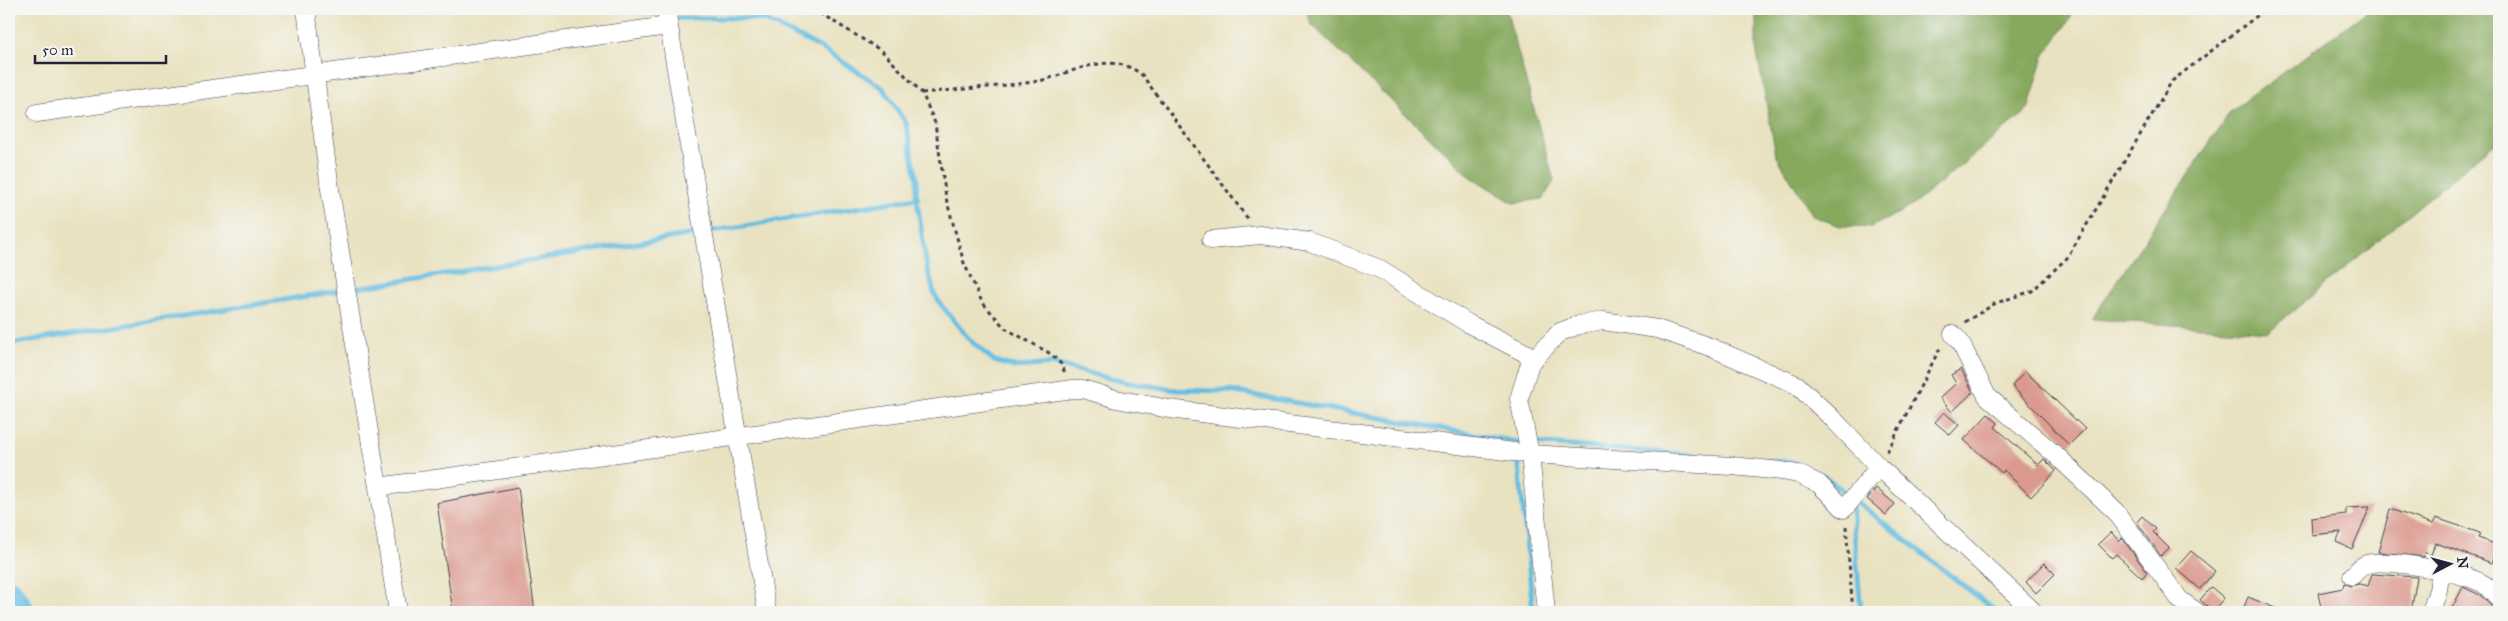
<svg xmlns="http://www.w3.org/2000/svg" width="2508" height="621" viewBox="0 0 2508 621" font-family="'IM FELL Great Primer',serif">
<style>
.forest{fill:#86a95d;stroke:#54664c}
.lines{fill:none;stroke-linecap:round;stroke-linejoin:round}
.stream{stroke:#63bde1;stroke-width:5}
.river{stroke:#63bde1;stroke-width:31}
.building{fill:#db9a90}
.minor-casing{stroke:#403f4f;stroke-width:19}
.path{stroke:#403f4f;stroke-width:3;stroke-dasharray:4 4;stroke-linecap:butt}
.minor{stroke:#fff;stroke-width:18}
</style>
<rect width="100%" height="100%" fill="#f6f6f2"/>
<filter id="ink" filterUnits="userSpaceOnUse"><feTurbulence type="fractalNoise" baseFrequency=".02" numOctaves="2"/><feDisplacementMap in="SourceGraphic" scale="10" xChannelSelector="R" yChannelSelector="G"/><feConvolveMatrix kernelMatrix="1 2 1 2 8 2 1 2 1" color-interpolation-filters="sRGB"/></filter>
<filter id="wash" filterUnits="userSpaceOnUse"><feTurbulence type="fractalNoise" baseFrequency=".0096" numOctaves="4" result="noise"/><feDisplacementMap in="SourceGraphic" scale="20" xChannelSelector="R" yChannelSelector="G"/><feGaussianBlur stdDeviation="1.12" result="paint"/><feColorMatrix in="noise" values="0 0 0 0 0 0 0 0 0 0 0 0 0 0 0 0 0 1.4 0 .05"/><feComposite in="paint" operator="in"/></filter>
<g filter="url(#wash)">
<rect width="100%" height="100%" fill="#e9e2c0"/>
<path class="forest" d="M1306,9H1506L1554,181L1543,199L1513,203L1471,177L1311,24Z
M1756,9H2074L2070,19L2044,56L2028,110L1912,206L1871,227L1840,226L1813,216L1776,155L1756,48Z
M2370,9H2499V143L2496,142L2268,332L2092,319L2230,112Z"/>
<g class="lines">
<path class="stream" d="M641,9L648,13L675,18H744L765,20L821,48L883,88L906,123L917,180L916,193L926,262L934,293L941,305L969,339L994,361L1015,367L1054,364L1124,382L1177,390L1230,391L1517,442L1694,455
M9,344L918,198
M1518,456L1533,612
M1760,460L1794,463L1823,475L1997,612
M1852,506L1861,612"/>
<path class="river" d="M9,595L20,612"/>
</g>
<g id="blocks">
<path class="building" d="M1961,369L1973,392L1952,412L1940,398L1956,383L1951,375Z
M2025,371L2085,429L2069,445L2012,386Z
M1944,412L1959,425L1950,435L1935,422Z
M1988,414L1998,423L1995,427L2038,465L2044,459L2056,471L2031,497L2004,470L2002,473L1964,440Z
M518,487L535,612H453L437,503Z
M1876,488L1895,504L1886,515L1867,499Z
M2370,507L2352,549L2336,542L2341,532L2312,535L2311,518L2346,514V508Z
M2390,509L2433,524L2436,518L2480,533L2478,538L2498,545L2492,563L2435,543L2431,555L2425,553L2424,557L2378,552Z
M2142,516L2156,529L2153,532L2169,548L2161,556L2137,522Z
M2111,532L2119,541L2122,538L2147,572L2142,578L2116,554L2112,558L2098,544Z
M2191,551L2215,571L2200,589L2176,568Z
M2044,563L2055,574L2036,593L2026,582Z
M2372,574L2417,577L2411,612H2322L2318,593L2343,588L2344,583L2350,586L2359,584L2368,586Z
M2211,587L2224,598L2213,611L2200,600Z
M2463,587L2480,595L2492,607L2499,609V612H2450Z
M2248,597L2285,612H2242Z"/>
</g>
</g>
<g filter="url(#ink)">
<use href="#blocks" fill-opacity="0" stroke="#403f4f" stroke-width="1"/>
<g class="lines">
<defs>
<path id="minor" d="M306,9L330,189L398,612
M666,9L767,612
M37,113L668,26
M1211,240L1260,235L1310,242L1380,269L1469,324L1535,358
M1953,334L1960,342L1987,396L2058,457L2116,512L2180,600L2197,612
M378,487L1073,389H1083L1116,399L1169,409L1530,454L1732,466L1782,471L1798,474L1819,484L1844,509L1879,467
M2352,576C2357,571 2360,566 2367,564C2387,558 2468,573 2485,585C2490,589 2494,595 2499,599
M1546,612L1530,454L1519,399L1530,363L1560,332L1579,325L1603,321L1657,329L1710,347L1797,385L1834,420L1879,467L2034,612
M2431,612L2438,590L2441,570"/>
</defs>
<use href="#minor" class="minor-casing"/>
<path class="path" d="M813,9L882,51L922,93L935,123L946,198L964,263L982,302L1005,328L1051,354L1061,364L1065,373
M922,93C959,89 996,87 1033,82C1068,77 1108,47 1142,75L1248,219
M1965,322L1996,303L2032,291L2067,258L2172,81L2266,9
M1887,452L1941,346
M1846,526L1853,612"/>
<use href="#minor" class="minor"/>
</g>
</g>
<rect width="2508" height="621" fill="none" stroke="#f6f6f2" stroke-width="30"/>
<g transform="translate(2450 564) rotate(84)" stroke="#f6f6f2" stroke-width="4" paint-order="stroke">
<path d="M0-4L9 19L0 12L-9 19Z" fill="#22223b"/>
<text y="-8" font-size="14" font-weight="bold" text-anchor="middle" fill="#22223b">N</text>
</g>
<path d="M35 55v8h131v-8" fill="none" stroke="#22223b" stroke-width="2.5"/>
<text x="42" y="55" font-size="15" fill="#22223b" stroke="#f6f6f2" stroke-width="4" paint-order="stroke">50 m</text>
</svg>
